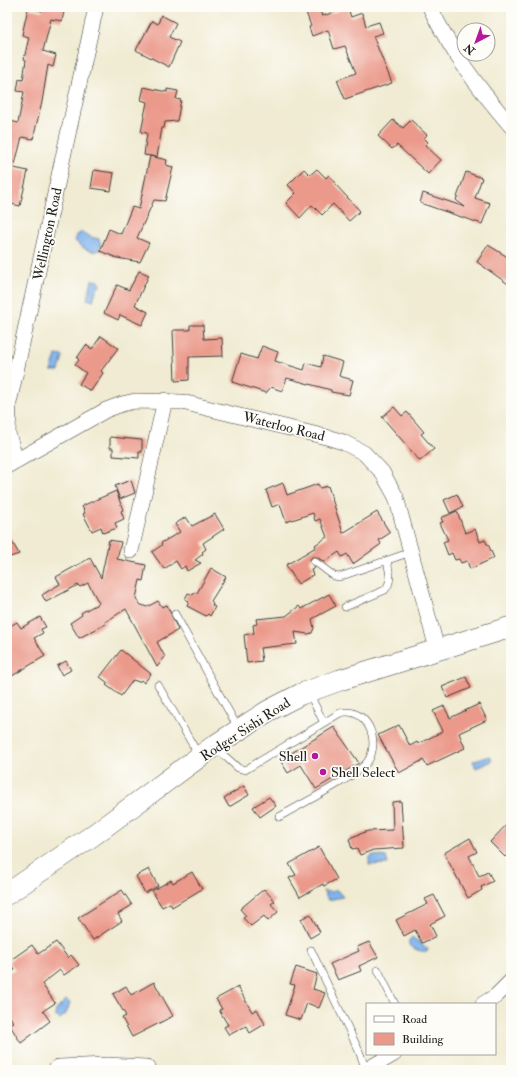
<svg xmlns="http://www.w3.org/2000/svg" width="518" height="1077" viewBox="0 0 518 1077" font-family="'IM FELL Double Pica',serif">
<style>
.water{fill:#80b3ed;stroke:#4e6884}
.building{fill:#eb998a}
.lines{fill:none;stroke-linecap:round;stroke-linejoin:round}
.lane-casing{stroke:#3c3b37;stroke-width:8}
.street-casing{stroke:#3c3b37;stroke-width:16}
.secondary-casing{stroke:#3c3b37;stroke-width:22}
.lane{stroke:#fff;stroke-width:7}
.street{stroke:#fff;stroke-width:15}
.secondary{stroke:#fff;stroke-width:21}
.poi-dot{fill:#b5179e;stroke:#fdfcf7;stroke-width:1.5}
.labels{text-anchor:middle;stroke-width:3.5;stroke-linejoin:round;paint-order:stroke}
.street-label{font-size:14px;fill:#1c1c1c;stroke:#fdfcf7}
.poi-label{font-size:14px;fill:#1c1c1c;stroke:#fdfcf7;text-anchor:end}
</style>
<rect width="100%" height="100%" fill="#fdfcf7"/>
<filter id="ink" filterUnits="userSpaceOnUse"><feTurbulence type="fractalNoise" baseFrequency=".025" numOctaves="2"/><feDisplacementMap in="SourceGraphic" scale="8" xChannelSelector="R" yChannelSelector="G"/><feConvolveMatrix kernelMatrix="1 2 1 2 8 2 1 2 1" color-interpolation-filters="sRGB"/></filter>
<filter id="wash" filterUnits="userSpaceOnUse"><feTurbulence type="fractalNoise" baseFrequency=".012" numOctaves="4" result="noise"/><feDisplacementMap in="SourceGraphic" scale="16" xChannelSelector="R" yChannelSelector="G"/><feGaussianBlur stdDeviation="0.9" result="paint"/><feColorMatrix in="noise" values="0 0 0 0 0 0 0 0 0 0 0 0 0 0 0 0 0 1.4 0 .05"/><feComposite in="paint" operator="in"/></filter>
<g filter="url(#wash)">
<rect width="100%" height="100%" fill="#f0ebd2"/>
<path class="water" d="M82,232L91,237L99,239L101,244L98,251C88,253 82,247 75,241L77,235Z
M92,280L99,281L100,286L96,290L93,301L87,299Z
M56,355L63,356L59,371H51Z
M490,756L492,761L476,768L473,761Z
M373,855L386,857L388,864L369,865V858Z
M337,890L343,897L328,900L323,891L331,892Z
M412,937L428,949L427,952L417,950L409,945V940Z
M66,1000L70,1003L66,1014L60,1019L55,1016L56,1010Z"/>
<g id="blocks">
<path class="building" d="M43,7H65L62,21L51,19L43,51L56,55L53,67L48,65L42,102L33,139L22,137L14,168L28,171L20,206L7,203V120L18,123L24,92L17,91L19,79L23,80L26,60L24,59L29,37L22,35L28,8L42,11Z
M304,7H319L322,16L348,8L351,17L362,13L366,26L379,22L383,33L373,36L392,83L345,99L337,80L356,73L345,46L334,49L328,30L312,36L309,27L311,26Z
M161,15L176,23L169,37L180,42L169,67L136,50L152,21L158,24Z
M144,87L167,92V89L178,91L176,99L181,100L177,121L165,122L164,128H162L157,157L144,155L147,133L141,132L147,102L141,100Z
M393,120L403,128L411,120L427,135L424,138L428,142L425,145L441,160L428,174L397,145L392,149L378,136Z
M150,156L167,160L166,165L173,167L165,201L154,200L137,238L149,243L140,262L117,258L100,251L109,229L121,234L132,207L139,209Z
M304,169L310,175L317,169L326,178L329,175L336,183L335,184L360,211L349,221L333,204L322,215L312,205L300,218L286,203L296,193L288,185Z
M94,170L114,173L111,191L91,188Z
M466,172L482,178L475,198L490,203L482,224L420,203L423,193L465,207L456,200Z
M488,245L511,259V286L477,262Z
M139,271L149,275L135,305L148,312L142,325L120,315L118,320L104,313L117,285L129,290Z
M190,325H203L204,339L222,338L223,356L189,357V380L175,381L173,330H190Z
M101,336L118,348L101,371L103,373L91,391L79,384L86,373L75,365L79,360L77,358L86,345L92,349Z
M262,346L278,352L275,361L304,370L306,363L321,367L323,356L343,362L339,376L353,380L349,395L331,392V390L287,378L282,391L271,387L266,393L232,382L241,354L257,359Z
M394,407L402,416L407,412L424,432L421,434L434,449L420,461L382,417Z
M110,437L142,440V452H139V458L113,456V448H110Z
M131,480L135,493L120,499L115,486Z
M283,483L287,495L318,484L320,488L328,486L343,533L377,512L390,533L379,540L381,544L353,564L347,554L342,557L339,552L324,562L317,557H312L309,561L315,568L311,570L313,575L298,584L286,565L316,547L315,545L327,537L320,519L315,521L313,513L286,522L280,504L272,507L266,490Z
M116,491L123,510L121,511L124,519L115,523L117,528L103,533L101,527L92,531L83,514L85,513L82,506Z
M457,494L463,507L450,513L444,500Z
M457,511L465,533L475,529L480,542L485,540L487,544H488L494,558L470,569L467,561L461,563L459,559L455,560L452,553L448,555L443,542L448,540L440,523L443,522L441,518Z
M215,514L224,529L203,543L206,549L202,552L203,554L195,560L201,563L187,571L185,566L181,569L176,561L164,569L152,552L162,545L161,543L180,532L175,524L186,517L192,526Z
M7,533L19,554L7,558Z
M109,540L121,542L117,559L146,565L143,581L140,580L136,598L139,604L147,607L158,601L162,607L167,605L178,630L157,642L165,657L157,667L126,609L105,622L106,624L79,638L70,623L82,615L81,613L99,603L88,583L80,587L78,585L46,602L42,595L60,584L56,577L90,558L101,578Z
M211,568L226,577L211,601L213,603L212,605L215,607L210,616L208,614L206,616L187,606L189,602L185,599L188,593L193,595L195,592L197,593Z
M329,594L336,606L312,619L314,628L312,633L308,634L295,632L297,644L260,648L262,661L247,663L244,635L254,633L253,625L257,624L256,619L286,616L299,606L301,609Z
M40,617L46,627L41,629L43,633L34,638L45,656L7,679V628L17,622L21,628Z
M121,650L151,674L144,683L141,680L139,682L133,680L121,696L106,685L108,683L100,677Z
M66,661L71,670L62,675L57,666Z
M466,677L471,688L447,698L442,687Z
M479,704L487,720L459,733L465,748L427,766L423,760L399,773L378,735L399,725L410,746L417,742L418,744L443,731L433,711L444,706L450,718Z
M334,727L359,763L316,789L301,765L288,773L280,760Z
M244,786L249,795L229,807L224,798Z
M269,797L276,806L260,817L253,807Z
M401,801L404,848L373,850L360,855L357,848L352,849L349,839L352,837L368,831L393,830L392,802Z
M511,820V851L505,857L490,842Z
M470,838L477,852L469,856L479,876L488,872L493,881L481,887L482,890L468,898L444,853Z
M319,847L337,879L324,886L323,884L300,897L289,878L296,875L289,864Z
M149,869L158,886L145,893L136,876Z
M192,872L202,889L172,907L170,903L162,907L152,891L171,880L173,883Z
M264,889L275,901L271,904L278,912L268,921L264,916L251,926L243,918L246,916L240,909Z
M122,890L132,905L118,914L122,921L93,940L78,918Z
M434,895L445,916L430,924L436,936L422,943L415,930L404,936L396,920L428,904L425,899Z
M310,914L320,932L310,938L301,919Z
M56,942L68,958L71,955L79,965L64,975L60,970L42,984L55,1003L43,1011L50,1021L21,1043L9,1024L13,1022L7,1012V973L15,970L9,961L32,945L38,954Z
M369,942L378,957L359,966L361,971L338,980L330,964L359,951L357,947Z
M296,967L317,974L313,989L325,993L319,1008L307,1003L301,1020L285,1015L295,985L290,984Z
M154,982L173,1016L132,1037L122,1018L126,1016L113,994L126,986L131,995Z
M238,987L252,1012L257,1009L265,1024L250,1033L246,1026L229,1035L224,1027L228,1025L219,1010L222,1009L216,999Z"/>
</g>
</g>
<g filter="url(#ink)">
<use href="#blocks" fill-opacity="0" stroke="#3c3b37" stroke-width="1"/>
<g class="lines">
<defs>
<path id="lane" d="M314,561L334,576L339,577L411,552
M345,607L385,590C393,580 389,572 387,561
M175,614L238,728
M158,685L198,754
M309,693L323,721
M215,747L238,768L245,770L340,713C367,706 381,741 368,761C358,776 297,806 279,817
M311,950L359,1051L366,1070
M378,970L395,1004"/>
<path id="street" d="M430,7C451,52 479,89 511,126
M16,460L8,434L9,403L96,7
M7,466L106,410L122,404L135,401L182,402L330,438L343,442L364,453L382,472L396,497L437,649
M131,551L165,400
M483,1004L496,996L511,981
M366,1070L394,1054"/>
<path id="secondary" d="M7,894L92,836L214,746L268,711L301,694L340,680L511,627
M59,1070L107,1068L146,1070"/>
</defs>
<use href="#lane" class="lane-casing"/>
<use href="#street" class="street-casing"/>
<use href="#secondary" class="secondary-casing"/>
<use href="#lane" class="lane"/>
<use href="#street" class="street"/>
<use href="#secondary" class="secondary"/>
</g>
</g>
<g class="poi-dot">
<circle cx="315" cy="756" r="4"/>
<circle cx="323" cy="772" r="4"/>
</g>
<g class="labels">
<g class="street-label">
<text transform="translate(47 234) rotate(-78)" y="5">Wellington Road</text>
<text transform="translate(284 426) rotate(14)" y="5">Waterloo Road</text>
<text transform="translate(245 729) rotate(-33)" y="5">Rodger Sishi Road</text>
</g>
<g class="poi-label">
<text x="307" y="761">Shell</text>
<text x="331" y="777" text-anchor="start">Shell Select</text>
</g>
</g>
<rect width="518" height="1077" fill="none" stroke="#fdfcf7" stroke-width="24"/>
<rect x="366" y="1003" width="130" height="52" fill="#fdfcf7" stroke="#a3a29f"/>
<rect x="374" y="1016" width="20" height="6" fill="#ffffff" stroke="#a3a29f"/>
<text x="402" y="1023" font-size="12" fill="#1c1c1c">Road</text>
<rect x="374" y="1033" width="20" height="12" fill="#eb998a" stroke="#a3a29f"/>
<text x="402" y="1043" font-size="12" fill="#1c1c1c">Building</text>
<g transform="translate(476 42) rotate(221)"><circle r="19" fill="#fdfcf7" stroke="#a3a29f"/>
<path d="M0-3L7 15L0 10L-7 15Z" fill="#b5179e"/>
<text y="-6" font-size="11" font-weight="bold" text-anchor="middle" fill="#1c1c1c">N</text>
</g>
</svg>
